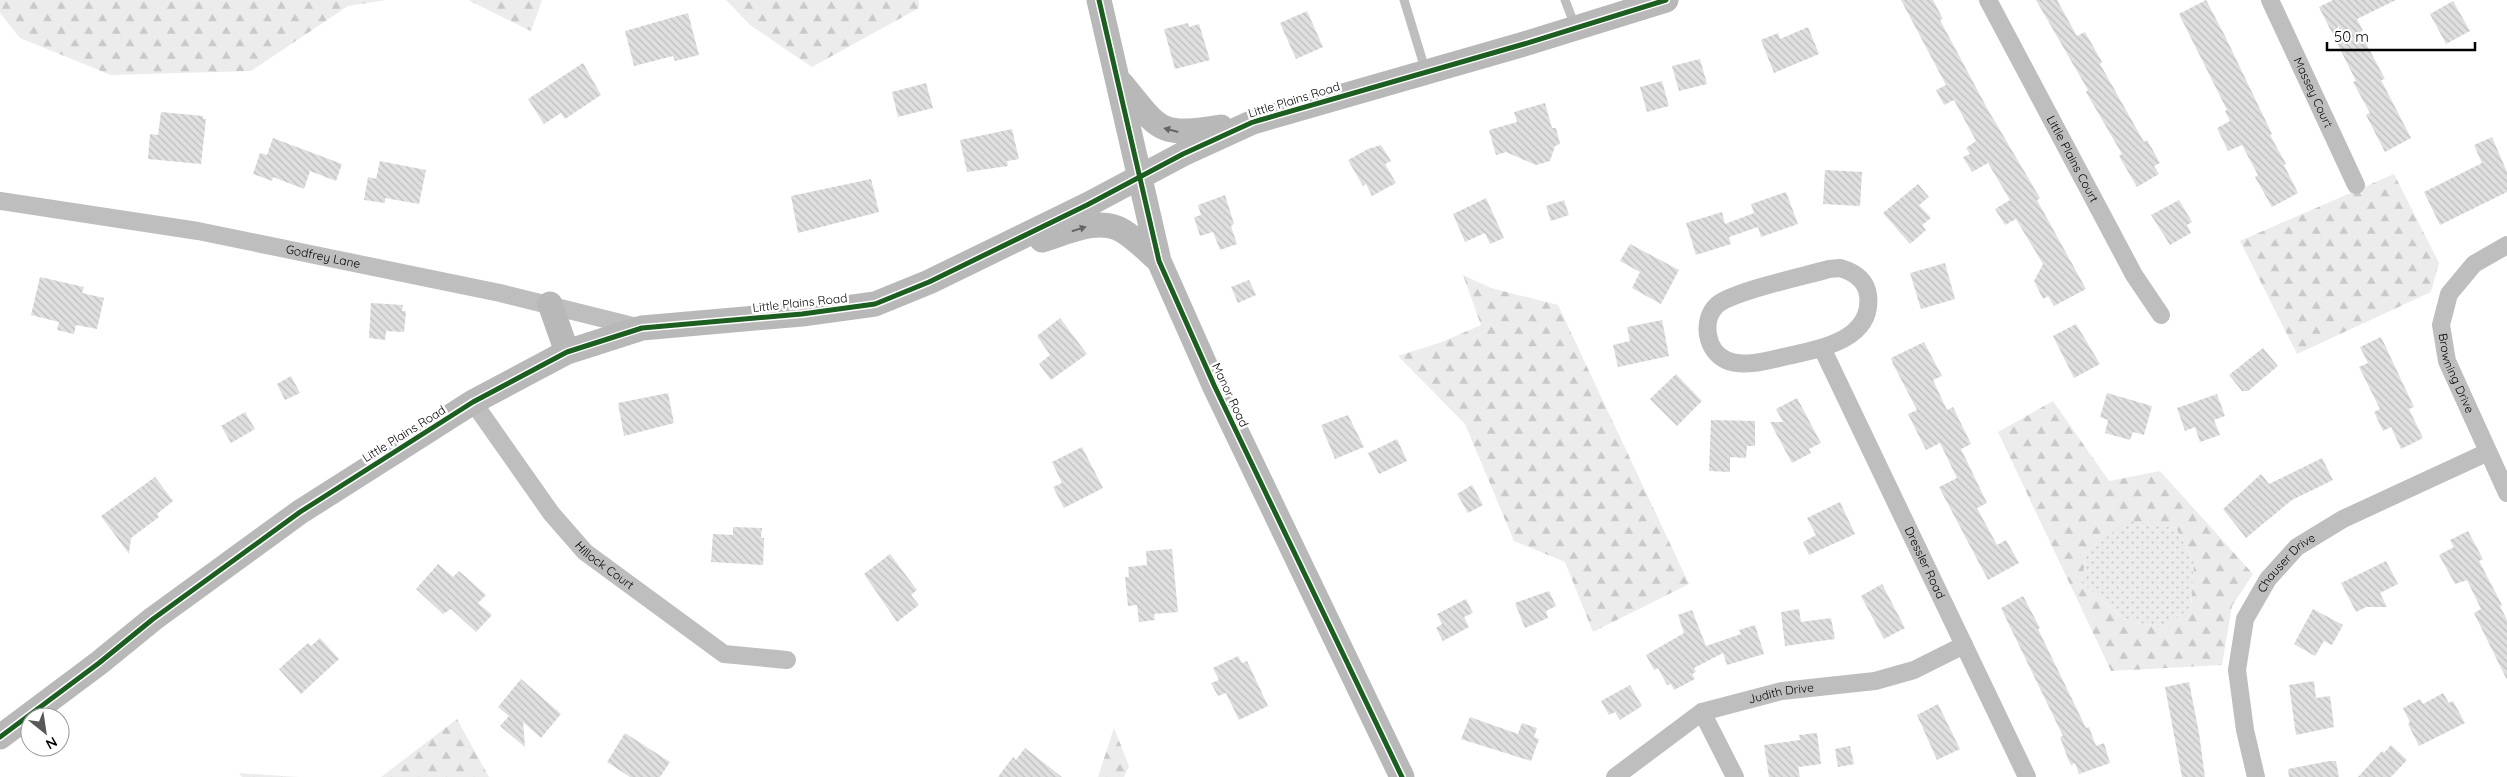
<svg xmlns="http://www.w3.org/2000/svg" width="2507" height="777" viewBox="0 0 2507 777" font-family="Quicksand,sans-serif">
<style>
.grass{fill:url(#grass-dots)}
.forest{fill:url(#forest-firs);fill-rule:evenodd}
.building{fill:url(#building-back-hatch)}
.lines{fill:none;stroke-linecap:round;stroke-linejoin:round}
.lane{stroke:#bebebe;stroke-width:9}
.street{stroke:#bebebe;stroke-width:18}
.secondary{stroke:#b8b8b8;stroke-width:25}
.cycleway-casing{stroke:#fff;stroke-width:8}
.cycleway{stroke:#1b5e20;stroke-width:5}
.oneway{fill:#656565}
.labels{text-anchor:middle;stroke-width:5;stroke-linejoin:round;paint-order:stroke}
.street-label{font-size:12px;fill:#000;stroke:#fff}
</style>
<defs>
<pattern id="grass-dots" width="8" height="8" patternUnits="userSpaceOnUse" patternTransform="scale(1.25)"><rect width="8" height="8" fill="#ececec"/><path d="M2 2h.1M6 6h.1" fill="none" stroke="#c9c9c9" stroke-width="1.8" stroke-linecap="round"/></pattern>
<pattern id="forest-firs" width="22" height="20" patternUnits="userSpaceOnUse" patternTransform="scale(1.25)"><rect width="22" height="20" fill="#ececec"/><path d="M5 1l3.5 6h-7zM16 11l3.5 6h-7z" fill="#c9c9c9"/></pattern>
<pattern id="building-back-hatch" width="6" height="6" patternUnits="userSpaceOnUse" patternTransform="scale(1.25)"><rect width="6" height="6" fill="#dfdfdf"/><path d="M-1 5l2 2M0 0l6 6M5-1l2 2" fill="none" stroke="#bebebe"/></pattern>
</defs>
<rect width="100%" height="100%" fill="#fff"/>
<path class="grass" d="M2129,520L2176,528L2194,562L2191,609L2160,628L2124,619L2082,583L2086,551Z"/>
<path class="forest" d="M0,0H386L348,6L251,71L111,75L20,38L0,13Z
M468,0H542L531,31Z
M726,0H919V8L812,67L750,25Z
M2394,174L2439,263L2431,292L2297,354L2240,241Z
M1463,275L1491,288L1558,305L1689,584L1593,632L1565,562L1514,541L1465,424L1398,356L1442,342L1481,325Z
M2053,401L2109,481L2160,471L2253,574L2232,606L2222,665L2111,671L1998,432ZM2129,521L2176,528L2194,562L2191,609L2160,628L2124,619L2082,583L2086,551Z
M457,719L489,777H381Z
M1114,728L1129,766L1124,777H1098Z
M239,773L298,777H242Z"/>
<path class="building" d="M1901,0H1933L1943,19L1940,20L1988,110L2040,198L2037,200L2086,289L2054,306L2048,296L2043,299L2034,281L2043,264L2016,219L2005,225L1995,209L2010,200L1988,163L1972,172L1963,157L1970,154L1966,148L1976,141L1954,100L1944,105L1936,90L1946,85Z
M2036,0H2057L2077,36L2085,32L2102,62L2100,64L2144,142L2147,140L2160,163L2154,166L2159,174L2137,187L2119,156L2122,154L2086,92L2088,90Z
M2206,0L2225,36L2272,134L2270,135L2286,164L2284,165L2298,193L2272,207L2255,177L2258,175L2242,145L2228,151L2217,128L2230,121L2225,111L2227,110L2179,14Z
M2333,0H2396L2357,19L2363,31L2360,32L2385,79L2381,80L2411,138L2385,152L2366,115L2370,113L2353,82L2356,81L2319,7Z
M2453,1L2470,31L2446,44L2430,14Z
M1307,11L1323,47L1296,59L1280,23Z
M688,13L699,55L675,61L673,56L634,66L625,31Z
M1188,23L1189,27L1199,24L1210,60L1175,69L1164,29Z
M1808,27L1819,54L1774,73L1761,40L1778,33L1780,39Z
M1700,59L1707,84L1679,91L1672,66Z
M583,63L601,95L565,119L561,113L544,124L528,99Z
M1662,81L1669,106L1647,112L1640,87Z
M926,83L933,108L898,117L892,92Z
M1545,103L1552,128H1556L1560,144L1555,146L1550,161L1536,165L1506,152L1496,155L1489,130L1517,122L1514,112Z
M161,112L203,116V119H206L201,164L148,159L150,134L158,135Z
M1012,129L1019,159L1007,161L1008,166L967,172L960,140Z
M2492,137L2507,172V192L2440,225L2424,192L2482,163L2474,145Z
M273,138L342,164L336,181L310,171L304,189L273,177L272,181L253,174L260,153L267,155Z
M1381,145L1391,161L1385,164L1396,183L1372,196L1366,184L1363,186L1348,160L1368,149Z
M380,161L426,170L419,204L385,198V203L364,200L368,177L376,179Z
M1825,170L1862,172L1860,206L1823,204Z
M871,179L879,212L798,233L791,196Z
M1918,184L1929,197L1919,205L1931,218L1922,225L1926,230L1910,244L1883,213Z
M1786,192L1798,224L1761,237L1758,227L1729,237L1731,244L1696,255L1686,223L1722,212L1725,224L1754,213L1751,204Z
M1225,195L1234,224L1231,226L1237,244L1220,250L1213,232L1200,236L1194,217L1201,215L1198,205Z
M1486,198L1504,238L1490,244L1485,233L1465,242L1453,214Z
M1564,200L1569,215L1551,221L1546,206Z
M2179,200L2192,222L2187,225L2191,233L2170,245L2151,215Z
M1630,244L1679,270L1661,304L1632,288L1640,272L1620,261Z
M1945,263L1955,299L1921,309L1910,273Z
M40,277L84,287L82,293L104,298L97,329L76,325L74,334L57,330L59,322L31,315Z
M1249,280L1256,295L1238,303L1231,287Z
M371,303L403,305L402,311H406L404,332L386,331L385,340L369,338Z
M1060,318L1087,354L1051,380L1039,364L1050,355L1037,336Z
M1662,320L1669,356L1618,367L1613,345L1630,341L1627,327Z
M2076,324L2100,364L2074,378L2053,336Z
M2381,337L2414,407L2409,409L2423,438L2401,449L2391,427L2383,431L2374,412L2380,409L2359,367L2368,363L2360,347Z
M1924,342L1942,376L1933,380L1947,410L1953,407L1971,444L1961,449L1987,503L1977,508L1997,545L2006,540L2019,563L1988,580L1939,487L1957,478L1940,443L1926,450L1908,414L1917,410L1893,364L1891,358Z
M2263,348L2278,366L2248,391H2242L2229,375Z
M1676,374L1702,401L1677,426L1650,399Z
M291,376L300,393L285,400L277,384Z
M668,393L674,423L624,436L618,403Z
M2107,393L2152,406L2144,435L2133,432L2130,440L2105,433L2108,420L2100,417Z
M2217,394L2225,416L2214,420L2220,435L2200,442L2195,427L2185,431L2177,408Z
M1797,398L1821,443L1809,449L1811,453L1792,463L1770,422H1783L1776,409Z
M245,412L255,429L231,443L221,426Z
M1348,415L1364,447L1335,459L1321,425Z
M1711,420L1755,421V446H1747L1746,458L1730,457V472L1709,471Z
M1397,439L1407,461L1379,474L1368,453Z
M1082,447L1103,488L1064,508L1053,487L1062,483L1052,462Z
M2322,458L2333,480L2292,500L2246,538L2223,509L2261,474L2269,484Z
M155,477L173,501L157,514L159,517L131,538L129,554L101,516Z
M1472,485L1483,505L1468,513L1457,494Z
M1840,502L1855,534L1809,555L1803,542L1816,535L1807,518Z
M733,527L762,528L761,538H764L763,565L711,562L713,534L733,535Z
M2468,531L2483,559L2479,561L2502,605L2500,606L2507,620V680L2474,613L2481,609L2467,580L2455,584L2439,555L2454,547L2450,540Z
M1172,549L1178,612L1154,614L1155,620L1139,622L1137,605L1128,606L1125,577H1129L1128,567L1147,565L1146,551Z
M890,554L917,590L911,595L919,605L897,622L864,574Z
M2386,561L2398,584L2380,593L2387,607H2366L2356,612L2341,583Z
M438,564L453,577L459,571L486,595L478,603L492,615L476,632L451,609L443,614L416,589Z
M1882,584L1905,628L1884,639L1861,596Z
M1549,591L1556,606L1546,611L1548,618L1525,628L1515,603Z
M2023,596L2040,628L2038,629L2086,728L2089,727L2096,746L2104,743L2110,763L2079,774L2075,763L2071,765L2068,759L2060,737L2063,736L2001,608Z
M1466,599L1473,613L1464,617L1469,627L1443,641L1436,628L1442,624L1437,614Z
M1799,609L1801,622L1831,618L1835,639L1785,646L1781,612Z
M2313,609L2343,625L2332,645L2324,641L2315,656L2294,644Z
M1692,610L1706,646L1741,634L1739,630L1755,625L1764,654L1727,665L1723,653L1694,668L1696,672L1692,674L1695,679L1674,690L1671,684L1667,685L1658,668L1654,670L1646,655L1684,633L1678,615Z
M320,638L339,659L301,694L279,669L308,643L311,646Z
M1238,656L1242,663L1247,661L1268,706L1239,720L1226,693L1218,696L1211,683L1219,680L1213,668Z
M521,679L561,714L541,738L523,722L525,747L500,726L509,716L498,707Z
M2314,681L2316,698L2330,696L2334,727L2296,735L2289,685Z
M2189,682L2199,733L2205,777H2182L2165,687Z
M1630,685L1642,706L1620,720L1615,712L1609,715L1601,701Z
M2443,693L2449,703L2453,701L2465,723L2419,746L2408,724L2410,722L2403,708L2420,699L2423,704Z
M1938,704L1960,749L1937,760L1917,715Z
M1470,717L1518,734L1522,723L1537,728L1534,737L1539,739L1531,761L1461,739Z
M625,733L670,762L660,777H630L607,762Z
M1817,733L1821,764L1798,767L1800,777H1769L1764,745L1800,740L1799,735Z
M2391,745L2407,760L2391,777H2358L2382,751L2384,753Z
M1850,746L1854,764L1838,767L1835,749Z
M1025,748L1062,777H998L1013,757L1016,760Z
M2329,761H2336L2339,777H2289L2288,769Z"/>
<g class="lines">
<path class="lane" d="M1404,0L1426,72
M1565,0L1575,26"/>
<g class="street">
<path id="s1" d="M1988,0L2134,275L2161,315"/>
<path id="s2" d="M2270,0L2356,185"/>
<path id="s3" d="M0,201L198,231L500,293L641,328"/>
<path id="s4" d="M2507,245L2474,264L2449,294L2441,325L2447,361L2507,493"/>
<path d="M1840,268C1854,272 1866,280 1868,295C1874,343 1812,350 1779,358C1763,362 1741,367 1726,360C1706,351 1701,320 1717,305C1733,291 1805,276 1829,269Z"/>
<path id="s5" d="M1822,348L2027,777"/>
<path id="s6" d="M473,402L551,513L585,552L724,654L787,660"/>
<path d="M1702,712L1735,777"/>
<path id="s7" d="M1615,777L1702,712L1782,691L1875,681L1914,670L1964,645"/>
<path id="s8" d="M2256,777L2245,730L2237,670L2245,619L2268,579L2297,547L2343,519L2488,452"/>
</g>
<path class="secondary" d="M1099,0L1159,261L1214,385L1402,777
M1122,84C1160,131 1159,137 1221,127
M1042,240C1066,233 1099,216 1123,231C1136,239 1148,251 1159,261
M550,304L567,352
M0,737L99,663L153,619L300,512L473,402L567,352L642,328L802,314L875,304L929,282L1087,205L1183,154L1253,122L1524,44L1666,0"/>
<defs>
<path id="cycleway" d="M1099,0L1159,261L1214,385L1402,777
M0,737L99,663L153,619L300,512L473,402L567,352L642,328L802,314L875,304L929,282L1087,205L1183,154L1253,122L1524,44L1666,0"/>
</defs>
<use href="#cycleway" class="cycleway-casing"/>
<use href="#cycleway" class="cycleway"/>
</g>
<defs><path id="oneway-solid" d="M-6-.8H1V-3.2L6.5 0L1 3.2V.8H-6Z" transform="scale(1.25)"/></defs>
<g class="oneway">
<use href="#oneway-solid" transform="translate(1171 130) rotate(-165)"/>
<use href="#oneway-solid" transform="translate(1079 229) rotate(-17)"/>
</g>
<g class="labels">
<g class="street-label">
<text dy="4" stroke="none"><textPath href="#s2" startOffset="102">Massey Court</textPath></text>
<text transform="translate(1294 100) rotate(-17)" y="4">Little Plains Road</text>
<text dy="4" stroke="none"><textPath href="#s1" startOffset="180">Little Plains Court</textPath></text>
<text dy="4" stroke="none"><textPath href="#s3" startOffset="328">Godfrey Lane</textPath></text>
<text transform="translate(800 303) rotate(-6)" y="4">Little Plains Road</text>
<text dy="4" stroke="none"><textPath href="#s4" startOffset="160">Browning Drive</textPath></text>
<text transform="translate(1230 395) rotate(65)" y="4">Manor Road</text>
<text transform="translate(404 434) rotate(-32)" y="4">Little Plains Road</text>
<text dy="4" stroke="none"><textPath href="#s5" startOffset="238">Dressler Road</textPath></text>
<text dy="4" stroke="none"><textPath href="#s6" startOffset="211">Hillock Court</textPath></text>
<text dy="4" stroke="none"><textPath href="#s8" startOffset="231">Chauser Drive</textPath></text>
<text dy="4" stroke="none"><textPath href="#s7" startOffset="190">Judith Drive</textPath></text>
</g>
</g>
<g transform="translate(45 732) rotate(150)"><circle r="24" fill="#ffffff" stroke="#999999"/>
<path d="M0-4L9 19L0 12L-9 19Z" fill="#595959"/>
<text y="-8" font-size="14" font-weight="bold" text-anchor="middle" fill="#000000">N</text>
</g>
<path d="M2327 42v8h148v-8" fill="none" stroke="#000000" stroke-width="2.5"/>
<text x="2334" y="42" font-size="15" fill="#000000" stroke="#ffffff" stroke-width="4" paint-order="stroke">50 m</text>
</svg>
